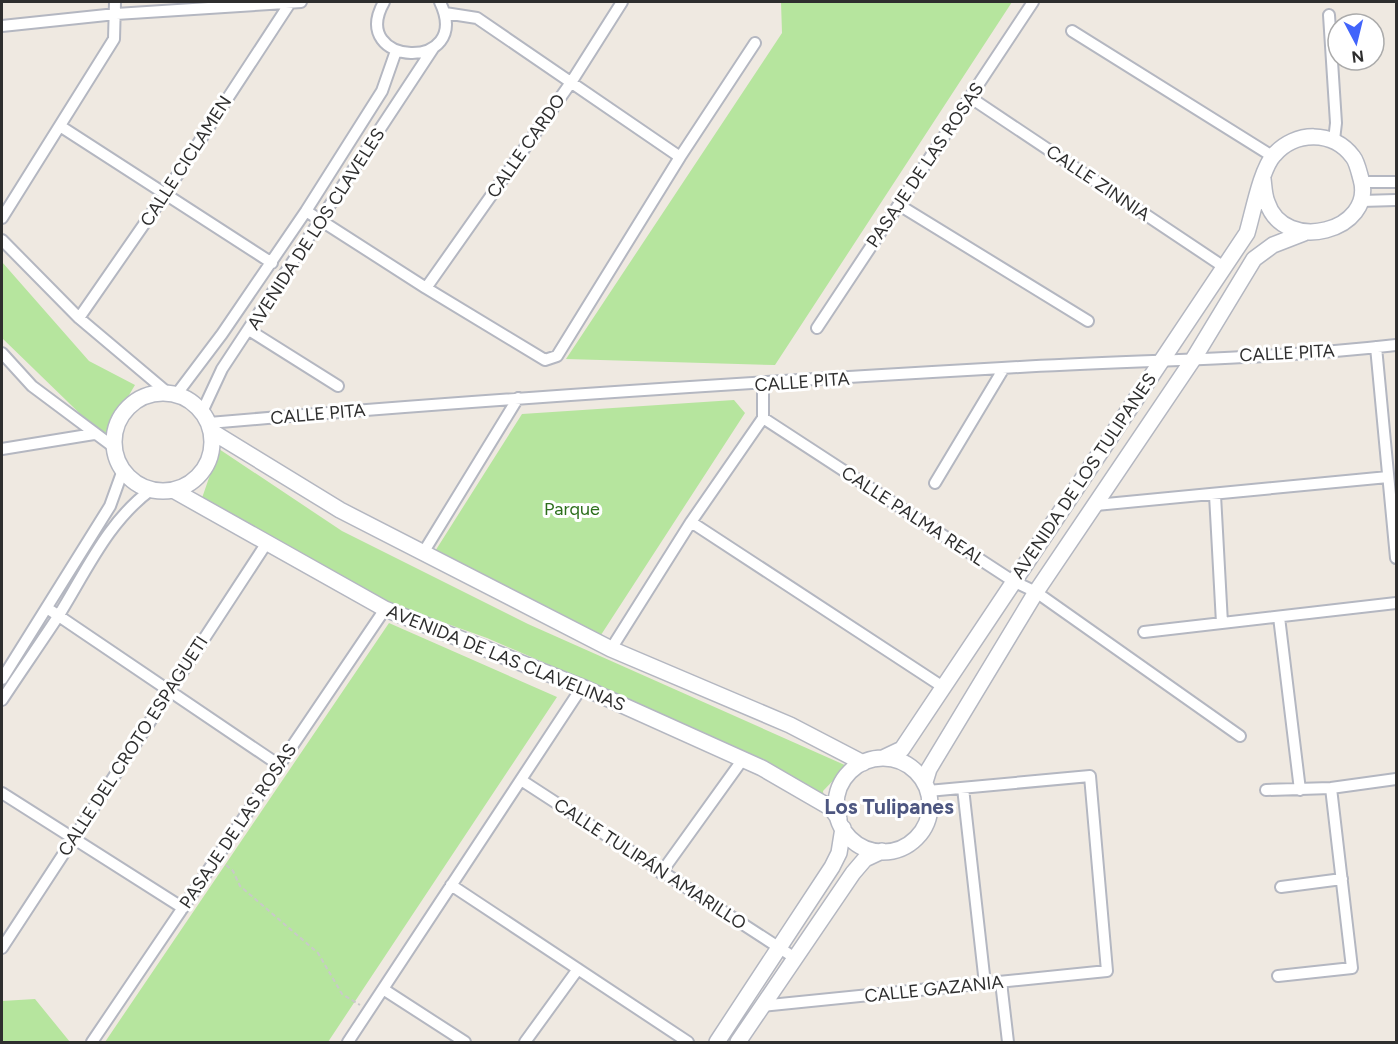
<svg xmlns="http://www.w3.org/2000/svg" width="1398" height="1044" viewBox="0 0 1398 1044" font-family="Figtree,sans-serif">
<style>
.green{fill:#b6e59e}
.lines{fill:none;stroke-linecap:round;stroke-linejoin:round}
.street-casing{stroke:#b4b7c1;stroke-width:14}
.secondary-casing{stroke:#b4b7c1;stroke-width:18}
.path{stroke:#c9c9c9;stroke-width:2;stroke-dasharray:4.5 3;stroke-linecap:butt}
.street{stroke:#fff;stroke-width:10}
.secondary{stroke:#fff;stroke-width:15}
.labels{text-anchor:middle;stroke-width:6;stroke-linejoin:round;paint-order:stroke}
.street-label{font-size:18px;fill:#2e2e2e;stroke:#fff}
.park-label{font-size:18px;fill:#2c6e1b;stroke:#fff}
.quarter-label{font-size:21px;font-weight:bold;fill:#4d5680;stroke:#fff}
</style>
<rect width="100%" height="100%" fill="#efe9e1"/>
<path class="green" d="M781,2H1012L775,365L566,359L782,33Z
M2,262L89,361L135,385L104,437L2,338Z
M734,400L745,413L599,638L432,556L522,414Z
M219,449L342,531L528,624L847,766L823,791L824,799L744,753L580,678L487,638L380,600L202,498Z
M389,623L557,697L328,1042H105Z
M35,999L70,1042H2V1001Z"/>
<g class="lines">
<defs>
<path id="street" d="M384,2C347,67 474,73 440,2
M445,13L477,18L680,157
M1329,15L1336,123L1334,140
M2,26L116,14L301,2
M1072,31L1272,156
M971,98L1224,267
M60,126L272,263
M1362,182H1396
M1361,201L1396,200
M899,205L1088,321
M306,211L426,288L545,360L557,356L680,157L755,43
M2,218L114,39L115,2
M2,240L79,318L168,393
M426,288L572,81L622,2
M79,318L165,194L290,3
M817,328L1033,2
M249,330L338,386
M1376,347L1396,558
M2,353L32,386L115,448
M176,395L222,334L306,211L382,91L396,51
M202,412L222,369L434,47
M763,418L1013,581L1036,592L1240,736
M209,423C473,400 738,383 1002,368C1134,360 1266,360 1396,345
M2,449L94,434
M935,483L1004,368
M1215,495L1222,623
M1096,505L1388,477
M691,522L943,687
M423,553L518,398
M47,608L279,765
M1279,617L1300,790
M1144,632L1396,603
M611,649L691,522L763,418V384
M2,679L110,506L123,470
M2,700C21,671 40,644 59,615C87,570 108,521 152,489
M521,780L795,958
M963,788L985,984
M1266,790L1331,788L1396,779
M2,793L183,908
M661,873L743,759
M451,885L688,1042
M1281,887L1342,879
M2,948L266,544
M1278,976L1352,968L1331,788
M1001,982L1008,1042
M383,989L465,1042
M761,1006L1107,971L1090,776L928,791
M92,1042L385,609
M348,1042L582,687
M525,1042L578,969"/>
<path id="secondary" d="M114 442a49 49 0 1 1 98 0a49 49 0 1 1-98 0Z
M211,431L340,510L611,649L790,725L863,763
M173,490L385,609L582,687L762,768L831,808L839,819
M883,758L902,749L1247,233C1253,213 1261,169 1274,155C1295,131 1333,130 1353,157C1357,162 1359,172 1361,179C1376,231 1284,255 1267,202C1264,195 1264,186 1263,179
M836 805a47 47 0 1 1 94 0a47 47 0 1 1-94 0Z
M925,782L929,769L1036,592L1194,358L1254,259L1273,245L1304,233
M717,1042L832,867L839,853L843,828
M738,1042L853,873L865,859L882,851"/>
</defs>
<use href="#street" class="street-casing"/>
<use href="#secondary" class="secondary-casing"/>
<path class="path" d="M226,865L233,871L240,886L318,953L342,994L360,1005"/>
<use href="#street" class="street"/>
<use href="#secondary" class="secondary"/>
</g>
<g class="labels">
<g class="street-label">
<text transform="translate(526 146) rotate(-55)" y="6">CALLE CARDO</text>
<text transform="translate(186 161) rotate(-57)" y="6">CALLE CICLAMEN</text>
<text transform="translate(925 165) rotate(-56)" y="6">PASAJE DE LAS ROSAS</text>
<text transform="translate(1098 183) rotate(34)" y="6">CALLE ZINNIA</text>
<text transform="translate(316 229) rotate(-57)" y="6">AVENIDA DE LOS CLAVELES</text>
<text transform="translate(1287 353) rotate(-3)" y="6">CALLE PITA</text>
<text transform="translate(802 382) rotate(-4)" y="6">CALLE PITA</text>
<text transform="translate(318 414) rotate(-5)" y="6">CALLE PITA</text>
<text transform="translate(1084 476) rotate(-56)" y="6">AVENIDA DE LOS TULIPANES</text>
<text transform="translate(913 516) rotate(33)" y="6">CALLE PALMA REAL</text>
<text transform="translate(506 658) rotate(22)" y="6">AVENIDA DE LAS CLAVELINAS</text>
<text transform="translate(133 746) rotate(-57)" y="6">CALLE DEL CROTO ESPAGUETI</text>
<text transform="translate(238 826) rotate(-56)" y="6">PASAJE DE LAS ROSAS</text>
<text transform="translate(650 864) rotate(33)" y="6">CALLE TULIPÁN AMARILLO</text>
<text transform="translate(934 989) rotate(-6)" y="6">CALLE GAZANIA</text>
</g>
<g class="park-label">
<text x="572" y="515">Parque</text>
</g>
<g class="quarter-label">
<text x="889" y="814">Los Tulipanes</text>
</g>
</g>
<rect width="1398" height="1044" fill="none" stroke="#2e2e2e" stroke-width="6"/>
<g transform="translate(1356 42) rotate(173)"><circle r="28" fill="#ffffff" stroke="#ababab" stroke-width="1.5"/>
<path d="M0-4.5L10 22L0 15L-10 22Z" fill="#4264fb"/>
<text y="-9" font-size="16" font-weight="bold" text-anchor="middle" fill="#2e2e2e">N</text>
</g>
</svg>
